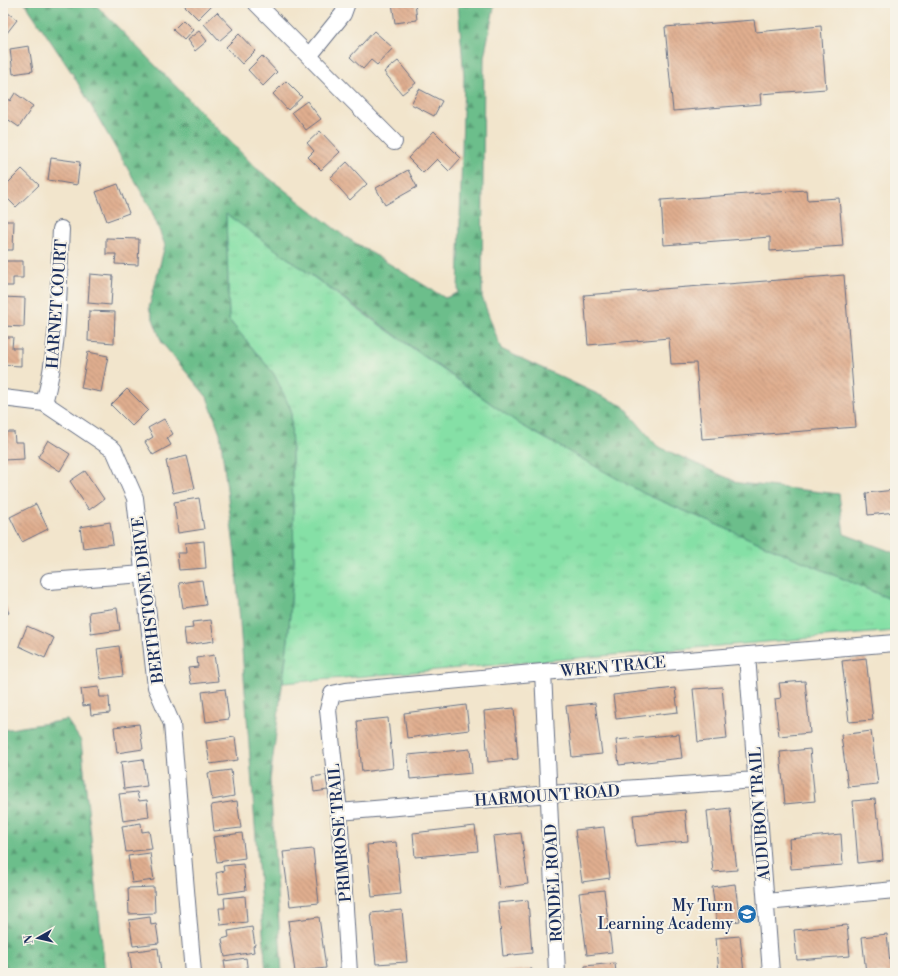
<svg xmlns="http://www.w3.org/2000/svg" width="898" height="976" viewBox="0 0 898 976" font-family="'Libre Bodoni',serif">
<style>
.grass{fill:url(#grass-tufts);stroke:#508882}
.forest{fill:url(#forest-firs);stroke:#447674}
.building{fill:url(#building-back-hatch)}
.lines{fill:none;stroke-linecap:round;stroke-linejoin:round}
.minor-casing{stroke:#666f84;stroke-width:18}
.minor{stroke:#fff;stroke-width:16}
.labels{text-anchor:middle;stroke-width:4;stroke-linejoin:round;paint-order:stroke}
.street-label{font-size:16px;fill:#1b2f5e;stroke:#f7f3e8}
.poi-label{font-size:16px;fill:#1b2f5e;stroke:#f7f3e8;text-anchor:end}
</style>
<defs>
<pattern id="grass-tufts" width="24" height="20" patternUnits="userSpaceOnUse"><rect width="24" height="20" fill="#85e0a6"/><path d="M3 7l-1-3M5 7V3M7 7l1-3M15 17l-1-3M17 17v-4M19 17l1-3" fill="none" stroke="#72c091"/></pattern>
<pattern id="forest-firs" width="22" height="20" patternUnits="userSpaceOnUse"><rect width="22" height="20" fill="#6cbe8b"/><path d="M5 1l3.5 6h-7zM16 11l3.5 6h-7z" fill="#589b75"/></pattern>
<pattern id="building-back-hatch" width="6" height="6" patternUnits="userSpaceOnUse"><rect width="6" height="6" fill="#e0ae8f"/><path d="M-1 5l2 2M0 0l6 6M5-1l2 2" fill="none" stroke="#b58e78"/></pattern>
</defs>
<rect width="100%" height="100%" fill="#f7f3e8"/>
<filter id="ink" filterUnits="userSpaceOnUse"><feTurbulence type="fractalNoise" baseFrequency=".025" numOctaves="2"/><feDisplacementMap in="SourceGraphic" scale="8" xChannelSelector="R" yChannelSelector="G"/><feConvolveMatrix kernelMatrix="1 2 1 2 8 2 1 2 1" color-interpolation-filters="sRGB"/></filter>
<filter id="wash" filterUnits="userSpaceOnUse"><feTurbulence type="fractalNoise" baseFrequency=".012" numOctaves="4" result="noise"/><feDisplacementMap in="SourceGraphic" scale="16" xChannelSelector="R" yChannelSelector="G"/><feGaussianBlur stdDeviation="0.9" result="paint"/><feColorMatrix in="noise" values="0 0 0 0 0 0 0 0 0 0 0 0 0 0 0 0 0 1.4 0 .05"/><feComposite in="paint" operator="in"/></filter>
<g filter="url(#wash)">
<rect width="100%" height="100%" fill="#f2e5cc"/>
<path class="grass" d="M226,213L357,309L521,425L645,494L895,601V631L283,683L288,640L294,561L291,410L274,374L229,320Z"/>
<path class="forest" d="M25,3H94L256,168L344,236L445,298L458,293L464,77L458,3H495L484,57L482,297L501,349L623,406L657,446L739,483L839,494L844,534L895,553V601L645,494L521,425L226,214L229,320L274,374L291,410L294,561L288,640L270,780L282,973H266L235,555L220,433L207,397L162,343L149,308L165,245L150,207L72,73Z
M67,720L81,741L105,973H3V730Z"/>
<g id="blocks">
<path class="building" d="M182,3H210L212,5L198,19Z
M296,3H310L303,10Z
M392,3H415L417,20L395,23Z
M3,9L17,20L3,38Z
M217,12L233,29L219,41L204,24Z
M183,20L193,30L184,40L173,30Z
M754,20L756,32L821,26L826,89L760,94L761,104L673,111L665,27Z
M199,31L207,41L195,51L187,40Z
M374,31L393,48L377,65L371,60L363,69L350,57Z
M239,34L255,51L242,64L226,47Z
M29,46L33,71L13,74L10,49Z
M262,56L277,72L263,86L248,70Z
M398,61L416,83L402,94L384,72Z
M286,81L302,97L288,110L273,94Z
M419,89L442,101L434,116L411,104Z
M15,93L33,106L19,127L3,116V96L10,101Z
M307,101L321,119L306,130L292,112Z
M320,131L340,152L321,170L308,157L314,151L307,143Z
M434,131L461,158L449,171L437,159L423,173L408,158Z
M51,158L80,162L77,185L48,180Z
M347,162L367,184L350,200L330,178Z
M22,169L39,185L16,207L3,194V188Z
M408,170L417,187L385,205L376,188Z
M118,184L129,213L107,221L96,192Z
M806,190L807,200L839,198L843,246L770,251V237L664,245L661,200Z
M3,221H14L13,250H3Z
M106,238L139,239L138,265L115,264L116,254H106Z
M3,261H23V278H13V286H3Z
M90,274L113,276L111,305L88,303Z
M844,275L856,427L702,439L696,363L671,364L669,338L588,345L584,295Z
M3,297L25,298L24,327L3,326Z
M89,311L115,312L114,343L88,341Z
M3,337H13L12,348H21V366L3,365Z
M88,352L108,356L101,392L81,388Z
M127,389L148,410L132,426L111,405Z
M164,419L173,434L167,438L171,445L153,455L145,442L153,437L148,428Z
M3,432H14L15,442H23L24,459L3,460Z
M48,440L70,454L60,471L38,457Z
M187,456L195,488L173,493L166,461Z
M85,471L104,499L89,510L70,481Z
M895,490V512L868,515L866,493Z
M199,498L204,529L178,533L174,502Z
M36,504L48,529L22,542L10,517Z
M110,522L113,544L83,548L80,527Z
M204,541L206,568L179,570L177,553H186L185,543Z
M202,580L206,605L183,608L179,583Z
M3,600L9,613L3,615Z
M117,608L120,630L91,634L89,612Z
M211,620L214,641L186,645L184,629L193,628L192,622Z
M27,626L54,638L45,658L19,646Z
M119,646L123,676L101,679L97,649Z
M214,655L218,681L191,684L188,668L198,667L197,658Z
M866,658L873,720L849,722L842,661Z
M805,681L810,733L779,736L775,699L781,698L779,683Z
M99,687L100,697H109L110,713L91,715L90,705L83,706L81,689Z
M722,687L727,739L698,742L693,689Z
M675,688L678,712L616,719L613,695Z
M225,689L229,719L206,722L202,692Z
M595,703L602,754L572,757L566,706Z
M466,705L469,730L407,738L404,713Z
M514,708L518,759L488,762L484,711Z
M388,718L393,768L362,772L357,721Z
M139,724L143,749L117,753L114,727Z
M871,731L878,784L848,787L841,735Z
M679,734L682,758L619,765L616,740Z
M235,737L238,760L210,764L206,741Z
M470,749L472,773L410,779L408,755Z
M810,749L815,801L785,804L780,752Z
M143,759L147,786L124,789L121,762Z
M231,770L234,796L212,800L208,773Z
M326,775L328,790L314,792L312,777Z
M137,792L139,801L147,800L149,817L123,821L119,794Z
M875,799L877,818H879L883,860L858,863L853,801Z
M237,801L241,828L214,831L211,805Z
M730,808L737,870L713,872L707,811Z
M685,810L688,841L636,846L633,815Z
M141,823L142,832L149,831L152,849L126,852L122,826Z
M475,826L478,851L415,857L413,833Z
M604,827L610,878L582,882L575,830Z
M242,833L245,858L217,862L213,837Z
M521,833L528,884L499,888L493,836Z
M841,834L843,865L791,869L789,839Z
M396,842L401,894L372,897L367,845Z
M313,849L319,903L290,906L283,852Z
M150,853L154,880L132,883L128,856Z
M243,864L246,890L219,894L216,873L224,871L223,866Z
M735,884L740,921L717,924L712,887Z
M154,887L155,913L129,914L128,888Z
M604,890L612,952L587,955L579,893Z
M245,896L247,922L221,925L219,908H225L224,898Z
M528,900L532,953L503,956L498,903Z
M402,910L407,962L376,964L371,913Z
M150,917L151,925L156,924L159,943L133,946L129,920Z
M319,917L326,968L295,972L288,921Z
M847,925L850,956L797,960L794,930Z
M252,927L255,945L253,946L254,952L225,957L222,939L229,937L228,931Z
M887,934L891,973H866L862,937Z
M740,936L744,973H719L716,938Z
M158,948L161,973H132L129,952Z
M246,958L248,973H226L224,961Z
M615,963L616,973H585V966Z
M532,969V973H502V972Z"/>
</g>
</g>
<g filter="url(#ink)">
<use href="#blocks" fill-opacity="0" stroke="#666f84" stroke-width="1"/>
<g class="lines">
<defs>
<path id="minor" d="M256,3L394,142
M309,56L343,14L347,3
M3,398L44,403L114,450L135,498L156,687L172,724L193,973
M44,403C60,346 58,287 61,229
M49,581L144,574
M747,655L771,973
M543,672L557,973
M339,812L549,794L756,780
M766,902L895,890
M349,973L339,812L328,710L332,694L346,691L543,672L895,643"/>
</defs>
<use href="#minor" class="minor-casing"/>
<use href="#minor" class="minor"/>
</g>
</g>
<defs>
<symbol id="school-disc" viewBox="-11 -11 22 22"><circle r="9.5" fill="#1f6fb2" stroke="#f7f3e8"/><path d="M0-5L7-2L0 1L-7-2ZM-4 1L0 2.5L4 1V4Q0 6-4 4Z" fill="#fff"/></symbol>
</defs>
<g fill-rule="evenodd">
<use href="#school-disc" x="736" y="903" width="22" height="22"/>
</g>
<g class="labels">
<g class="street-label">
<text transform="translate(56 304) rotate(-86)" y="6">HARNET COURT</text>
<text transform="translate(147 600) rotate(-97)" y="6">BERTHSTONE DRIVE</text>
<text transform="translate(613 666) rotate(-5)" y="6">WREN TRACE</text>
<text transform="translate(547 795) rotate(-4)" y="6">HARMOUNT ROAD</text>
<text transform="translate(759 814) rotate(-94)" y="6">AUDUBON TRAIL</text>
<text transform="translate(339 833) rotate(-95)" y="6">PRIMROSE TRAIL</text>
<text transform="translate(553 883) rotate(-93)" y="6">RONDEL ROAD</text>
</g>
<g class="poi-label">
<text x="733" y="911">My Turn<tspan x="733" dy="18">Learning Academy</tspan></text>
</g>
</g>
<rect width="898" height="976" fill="none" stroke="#f7f3e8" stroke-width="16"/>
<g transform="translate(38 938) rotate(262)" stroke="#f7f3e8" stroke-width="3" paint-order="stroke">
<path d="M0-3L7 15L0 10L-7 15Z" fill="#1b2f5e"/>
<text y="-6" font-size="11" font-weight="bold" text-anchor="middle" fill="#1b2f5e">N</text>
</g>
</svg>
